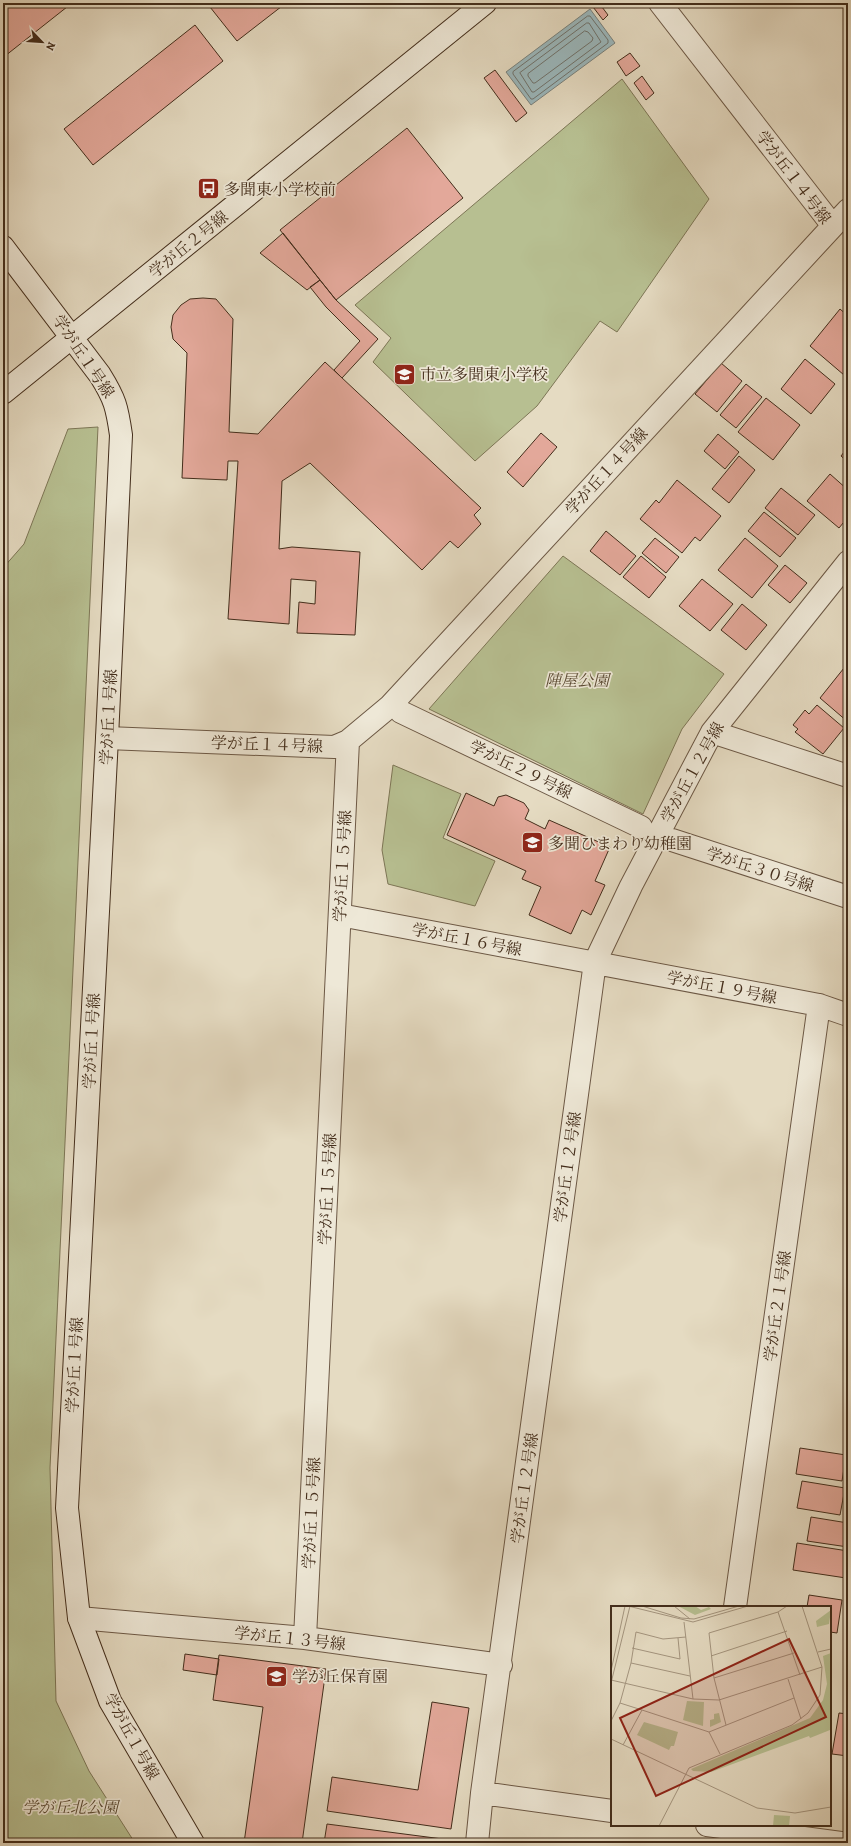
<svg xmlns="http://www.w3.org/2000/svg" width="851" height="1846" viewBox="0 0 851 1846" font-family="Alegreya,'Noto Serif JP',serif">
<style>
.green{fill:#b7bf91;stroke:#7d7656}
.water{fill:#9bb8bd;stroke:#78807c}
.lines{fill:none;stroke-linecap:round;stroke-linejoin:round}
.shore{stroke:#6f726c;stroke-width:1}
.building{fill:#e3a89a;stroke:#432d1b}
.street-casing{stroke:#6c5845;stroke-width:24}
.secondary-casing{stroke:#432d1b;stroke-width:24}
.street{stroke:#eee8d7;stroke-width:22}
.secondary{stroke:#eee8d7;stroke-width:22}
.labels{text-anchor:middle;stroke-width:3.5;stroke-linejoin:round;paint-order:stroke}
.street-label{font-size:16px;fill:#432d1b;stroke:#eee8d7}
.poi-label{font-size:16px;fill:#432d1b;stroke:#eee8d7;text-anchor:start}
.park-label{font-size:16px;font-style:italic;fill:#5a4a33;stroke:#eee8d7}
.inset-road{fill:none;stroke:#a4957f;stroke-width:1}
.view{fill:#8f2418;fill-opacity:0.15;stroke:#8f2418;stroke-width:2}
.inset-edge{fill:none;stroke:#432d1b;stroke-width:2}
</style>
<rect width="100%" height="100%" fill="#e5dbc2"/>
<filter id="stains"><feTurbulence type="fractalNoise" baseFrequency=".005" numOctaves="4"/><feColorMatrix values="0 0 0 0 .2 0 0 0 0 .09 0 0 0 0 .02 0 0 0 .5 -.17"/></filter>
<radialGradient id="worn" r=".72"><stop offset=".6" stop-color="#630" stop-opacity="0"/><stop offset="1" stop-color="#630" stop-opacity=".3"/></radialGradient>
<path class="green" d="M622,79L709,199L617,332L600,321L537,406L475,461L373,362L391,338L355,305Z
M98,427L50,1468L56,1701L89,1771L135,1843H3V568L24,544L68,429Z
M563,556L724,674L682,729L643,814L429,709Z
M393,765L461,794L443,838L495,861L475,906L388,884L382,850Z"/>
<path class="water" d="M590,9L615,43L531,105L506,72Z"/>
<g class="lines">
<path class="shore" d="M588,16H590L608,40V43L533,99H531L513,74V72Z
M587,23H589L601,42L534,92H532L520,73Z
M585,31L588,32L593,38L592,41L535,83H533L528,76V74Z"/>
</g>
<path class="building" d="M13,3H72L5,56L3,54V11Z
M215,3H286L237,41L210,7Z
M590,3H599L608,15L603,20Z
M195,25L223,61L93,165L64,129Z
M630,53L640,66L626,76L617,62Z
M495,70L527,113L516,122L484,78Z
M642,76L654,93L646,100L634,83Z
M407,128L463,198L336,300L280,230Z
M283,233L320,280L307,290L260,253Z
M320,280L336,300L378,339L342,378L334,370L360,341L326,307L310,287Z
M203,298L216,299L233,319L229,432L258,434L325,362L481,508L474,515L481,524L458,548L450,541L422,570L310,463L282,481L279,549L292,547L360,552L355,635L297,633L299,602L315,604L316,581L291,579L289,624L228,619L238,461H228L227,480L182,478L187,353L173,339L171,327L173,315L181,305L190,299Z
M840,309L848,316V370L844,375L810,346Z
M805,359L835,384L811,414L781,389Z
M721,363L742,381L717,412L695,394Z
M746,384L762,397L736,428L720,415Z
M766,398L800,425L773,460L738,432Z
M541,433L557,447L523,487L507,472Z
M718,434L739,452L725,469L704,451Z
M848,447V462L841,456Z
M739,456L755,470L729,503L712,489Z
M830,474L848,490V517L839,528L807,501Z
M677,480L721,516L700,541L695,537L682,553L640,519L656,500L659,503Z
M781,488L815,515L798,535L765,508Z
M764,512L796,538L780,557L748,531Z
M606,531L636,556L620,575L590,551Z
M655,538L679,557L666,573L642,553Z
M745,538L778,566L752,598L718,570Z
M641,556L666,577L649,598L623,577Z
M785,565L807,583L790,603L768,585Z
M702,579L733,604L710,631L679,606Z
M742,604L767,625L746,650L721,630Z
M848,663V722L820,698Z
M817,705L844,728L823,754L795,732L798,729L793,725L805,710L809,714Z
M466,793L494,806L498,797L506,795L524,803L529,810L525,819L545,829L549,820L610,847L595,881L605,885L591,915L582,910L571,934L529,915L541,887L522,879L526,871L447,835Z
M800,1448L846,1455L842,1481L796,1474Z
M802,1481L845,1488L840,1515L797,1508Z
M811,1517L848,1523V1547L807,1541Z
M797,1543L848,1551L846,1578L793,1570Z
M809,1595L842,1600L837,1633L830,1632V1607H807Z
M185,1654L219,1659L217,1675L183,1670Z
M219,1655L326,1669L302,1843H244L263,1707L213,1700Z
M432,1702L469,1708L451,1829L327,1811L332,1777L418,1790Z
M839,1713L848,1714V1756L832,1754Z
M327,1824L458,1841V1843H324Z"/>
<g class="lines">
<defs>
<path id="street" d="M833,226L848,210
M401,712L641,827
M712,732L848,776
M107,738L334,747L348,741L390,706L833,226L660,3
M672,840L848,897
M340,915L819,1005L848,1015
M735,1607L819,1005
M79,1618L305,1638L501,1665
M305,1638L348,741
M482,1793L612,1811
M707,1825L841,1843
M477,1843L482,1793L595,962L631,886L712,732L848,562"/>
<path id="secondary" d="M3,247L100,375C115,399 117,407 121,435L107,738L67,1508L79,1618L110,1701L193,1843
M3,393L485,3"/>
</defs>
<use href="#street" class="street-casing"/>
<use href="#secondary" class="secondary-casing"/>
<use href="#street" class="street"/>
<use href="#secondary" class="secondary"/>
</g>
<defs>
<symbol id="bus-square" viewBox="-11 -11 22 22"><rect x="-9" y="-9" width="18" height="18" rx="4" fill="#8f2418" stroke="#eee8d7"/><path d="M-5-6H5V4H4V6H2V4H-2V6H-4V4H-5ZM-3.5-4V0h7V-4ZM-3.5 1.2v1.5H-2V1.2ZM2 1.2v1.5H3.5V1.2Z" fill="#fff"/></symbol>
<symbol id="school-square" viewBox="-11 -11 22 22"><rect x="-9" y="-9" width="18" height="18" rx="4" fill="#8f2418" stroke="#eee8d7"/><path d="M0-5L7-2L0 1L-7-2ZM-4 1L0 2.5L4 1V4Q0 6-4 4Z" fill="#fff"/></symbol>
</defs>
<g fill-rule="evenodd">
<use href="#bus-square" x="196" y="176" width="25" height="25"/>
<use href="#school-square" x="392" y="362" width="25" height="25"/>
<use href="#school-square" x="520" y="830" width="25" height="25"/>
<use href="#school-square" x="264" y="1664" width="25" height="25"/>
</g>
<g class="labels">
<g class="street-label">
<text transform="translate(794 177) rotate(53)" y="6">学が丘１４号線</text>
<text transform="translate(188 244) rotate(-39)" y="6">学が丘２号線</text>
<text transform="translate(84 356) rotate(56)" y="6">学が丘１号線</text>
<text transform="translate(606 471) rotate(-47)" y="6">学が丘１４号線</text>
<text transform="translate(108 717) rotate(-87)" y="6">学が丘１号線</text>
<text transform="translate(267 744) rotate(2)" y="6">学が丘１４号線</text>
<text transform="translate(521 769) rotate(26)" y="6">学が丘２９号線</text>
<text transform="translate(692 772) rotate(-61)" y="6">学が丘１２号線</text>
<text transform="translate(342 866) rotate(-87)" y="6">学が丘１５号線</text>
<text transform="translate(760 869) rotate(18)" y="6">学が丘３０号線</text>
<text transform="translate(467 939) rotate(11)" y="6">学が丘１６号線</text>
<text transform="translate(722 987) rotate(11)" y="6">学が丘１９号線</text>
<text transform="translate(91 1041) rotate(-87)" y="6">学が丘１号線</text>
<text transform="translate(567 1167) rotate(-82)" y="6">学が丘１２号線</text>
<text transform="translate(327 1189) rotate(-87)" y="6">学が丘１５号線</text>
<text transform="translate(777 1306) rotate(-82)" y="6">学が丘２１号線</text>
<text transform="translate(74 1365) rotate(-87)" y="6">学が丘１号線</text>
<text transform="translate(524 1488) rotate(-82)" y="6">学が丘１２号線</text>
<text transform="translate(311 1513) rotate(-87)" y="6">学が丘１５号線</text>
<text transform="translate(290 1638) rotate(6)" y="6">学が丘１３号線</text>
<text transform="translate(132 1736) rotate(61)" y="6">学が丘１号線</text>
</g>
<g class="poi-label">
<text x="224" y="195">多聞東小学校前</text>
<text x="420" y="380">市立多聞東小学校</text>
<text x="548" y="849">多聞ひまわり幼稚園</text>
<text x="292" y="1682">学が丘保育園</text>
</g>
<g class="park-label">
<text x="577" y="686">陣屋公園</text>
<text x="70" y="1813">学が丘北公園</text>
</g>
</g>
<g transform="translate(611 1606)">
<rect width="220" height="220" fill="#e5dbc2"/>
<path d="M67,0H84L90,4L98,1L100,3L84,9ZM220,4L218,18L206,21L205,15ZM220,47V127L219,124L199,132L198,130L100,166L82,165L80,163L199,112L212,94L216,78L212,50ZM76,95L93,96L92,120L72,114ZM108,107L110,116L99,121V114L103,113V108ZM33,116L67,126L63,140H60L58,144L26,129ZM163,209L179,210L178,220H162Z" fill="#b7bf91"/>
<path class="inset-road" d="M17,0L82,16L137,0M31,0L70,12L83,13L128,0M63,0L79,13M167,6L189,69M73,16L82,93M21,42L69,53L67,32M207,46L220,43M100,50L176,25M20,57L25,26L52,33L75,31M0,65L14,0M103,72L183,47M177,73L190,113M0,74L82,93L108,94L211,61M0,77L19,0M9,97L31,104M0,115L9,97L20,57L79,70M115,119L103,72L98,27L167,6L176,0M98,126L183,92M0,133L146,202L184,207L220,201M12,139L31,104L98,126L109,148M48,220L78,162L181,119L197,107L209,89L211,61L191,0"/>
<path class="view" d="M178,33L215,111L45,190L9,112Z"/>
<rect width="220" height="220" class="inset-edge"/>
</g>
<rect width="851" height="1846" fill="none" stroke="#e5dbc2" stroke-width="16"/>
<rect x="4" y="4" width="843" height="1838" fill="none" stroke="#432d1b" stroke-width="2"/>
<rect x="8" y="8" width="835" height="1830" fill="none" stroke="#432d1b"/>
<g transform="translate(42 42) rotate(115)" stroke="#eee8d7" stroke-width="3" paint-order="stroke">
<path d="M0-3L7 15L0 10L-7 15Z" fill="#432d1b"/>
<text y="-6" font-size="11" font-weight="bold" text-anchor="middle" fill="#432d1b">N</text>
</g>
<rect width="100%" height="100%" filter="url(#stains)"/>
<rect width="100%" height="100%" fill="url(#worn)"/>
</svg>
